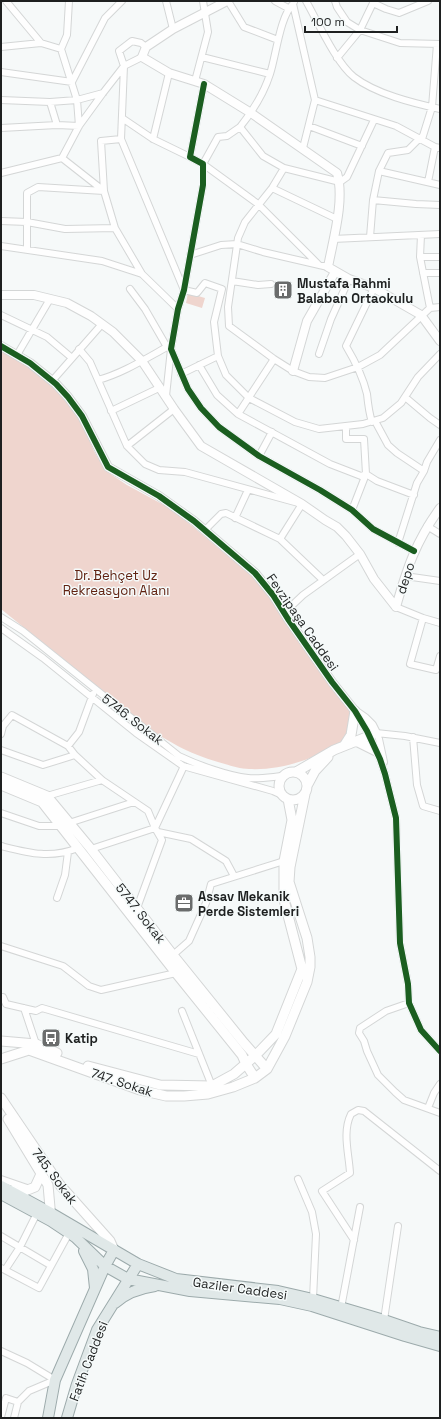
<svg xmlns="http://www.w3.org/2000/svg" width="441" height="1419" viewBox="0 0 441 1419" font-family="'Space Grotesk',sans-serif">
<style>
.green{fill:#efd5ce}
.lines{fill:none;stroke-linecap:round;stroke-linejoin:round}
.minor-casing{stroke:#d4d6d6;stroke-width:8}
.tertiary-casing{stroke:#d4d6d6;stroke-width:10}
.secondary-casing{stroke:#d4d6d6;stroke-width:11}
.primary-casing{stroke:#9caaab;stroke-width:12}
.minor{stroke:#fefefe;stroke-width:6}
.tertiary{stroke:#fefefe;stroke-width:8}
.secondary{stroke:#fefefe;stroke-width:9}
.primary{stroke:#e0e8e8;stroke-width:10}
.cycleway-casing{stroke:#f5fafa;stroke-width:8}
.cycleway{stroke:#1b5e20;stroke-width:6}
.labels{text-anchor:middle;stroke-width:3;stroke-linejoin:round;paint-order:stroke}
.poi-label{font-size:13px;font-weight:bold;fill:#1e2020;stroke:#f5fafa;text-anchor:start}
.park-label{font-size:13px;fill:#612211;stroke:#f5fafa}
.street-label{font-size:13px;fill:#1e2020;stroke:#f5fafa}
</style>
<rect width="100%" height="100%" fill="#f6f9f9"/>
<path class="green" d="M188,293L205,298L202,308L186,303Z
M1,346L51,381L78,413L94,451L104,468L112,475L127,485L173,510L259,582L355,713L344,742C330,747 319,755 305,760C288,766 268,770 249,769C241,769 232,766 225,764C192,755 171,744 143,724L1,609Z"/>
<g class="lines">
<defs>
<path id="minor" d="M166,1L173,29
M228,1L244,27L278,40
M275,1L288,8
M306,1C318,22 336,63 354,77C376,94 413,103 440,109
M335,1L337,7L347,22L360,30L400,43L440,44
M294,2L293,4L315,100L303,148
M373,3L386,9L399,13L428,1
M293,4C280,16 276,56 270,74C264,93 252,112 240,127L263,156L284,168L340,182L347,177L374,120
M1,47L41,43
M146,47L141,43L132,41L119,51L124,66L121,139L184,290L197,293L205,283L222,289L214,322L218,356
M61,49L67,35L69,1
M202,57L270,74
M337,58L360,30L374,1
M1,72L72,82L105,18L122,1
M195,81L208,32L203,1
M204,84L190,157L203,164V185L184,290L178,309L171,349L188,389L201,408L219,427L259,456L320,490L352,510L373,529L414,551
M1,100L50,102L77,100L103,93
M315,100L396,126L435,147L440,148
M50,102L57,125
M122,118L153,139L190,157
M309,126L362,146
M240,127L227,136L218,137L203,164L258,204L319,265
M1,128L57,125L79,126L77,100L61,49L41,43L6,1
M153,139L169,73
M422,139L432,107L437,44
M62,158L104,191L115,228L142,274
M284,168L272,188L245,222L238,238L228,307L229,326L274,359L293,371L309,377L325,378L358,367L380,355L430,308L440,307
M379,171L440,185
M1,173L62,158L79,126L103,93L124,66L142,57
M428,182L435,147
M272,188L337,219
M373,200L416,204L440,205
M1,221L27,222L65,229L115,228
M421,235L420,257L430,308
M370,237L373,200L379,171L388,153L408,150L420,138
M333,239L440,234
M1,246L102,261L142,274L178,309
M27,249V193L38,187L104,191L101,141L121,139
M190,255L221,245L237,244L263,252L328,267
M420,257H440
M423,273H440
M232,281L258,285L271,284
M130,289L145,309L167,347
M1,315L47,337L72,358
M79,349L90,362L127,446L145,464L159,470L185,472L302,504L280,539
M319,354L331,319L349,279
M17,355L50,299
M199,365L217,395L238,414L330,464L361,476L366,474L377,481L414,495
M181,374L218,356L226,375L249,398L295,422L319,429L363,424L383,418L401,403L418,377L440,354
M98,380C123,373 145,359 167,347L171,349L166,396
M52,381L102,324
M405,397L430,418L440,425
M111,411L159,388
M238,414L274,359
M375,421L388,445L397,453L424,471
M372,422C369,413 368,404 367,394C363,377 355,361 346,346L374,288
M346,426V439H364L366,474L352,510
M127,446L174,409
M259,456L272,432
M235,518L248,490
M427,526L440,534
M205,530L221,514L226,513L280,539L323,580
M398,543L417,483L424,471L427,462L440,440
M405,576L440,581
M396,607L423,618L440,623
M284,613L303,595L360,554
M1,617L23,631L179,756C198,765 228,776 248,778C260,779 271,777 283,776
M423,618L410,664L436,670L440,656
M1,628L43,658L136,733L183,766L273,791L282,795
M357,713L367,731L380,759L385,774L396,818L400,943L408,984L409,1003L421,1030L440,1051
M376,733L405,736L440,743
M376,733L379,739L384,762
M1,734L3,726L12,715L68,746L75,755L102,780L148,811L155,828L91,849
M413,737L417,785L423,806L440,811
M68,746L79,732L93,694
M1,750L43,765L75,755
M47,796L102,780
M1,813L39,826H61
M69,823L134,802
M158,832L191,839L226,861L234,876
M1,846C29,853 50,859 78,848
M57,898L65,875L68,852
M137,908L162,840L155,828L184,766
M1,946L63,966L89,986L101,990L176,973
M173,955L189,941L206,903L211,884L284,861
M1,997H3L6,1004L36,1011L42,1008L199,1054
M409,1003L386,1011L360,1028L359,1033L364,1041L367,1051L378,1075L395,1092L404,1100L440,1113
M24,1008L36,1044
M182,1011L212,1086
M428,1108L434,1093L440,1084
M1,1179L30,1189
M298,1179L312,1212L316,1234L313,1299
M1,1236L50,1265
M354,1240L322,1191L350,1173C349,1154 342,1132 351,1114L358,1110L364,1111L440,1171
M1,1268L39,1288L69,1233
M5,1270L20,1247L37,1213
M341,1308L360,1207
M384,1320L398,1226
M1,1351L27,1363L55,1380
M18,1402L29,1391L55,1380
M1,1417L6,1398L18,1402L14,1418"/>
<path id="tertiary" d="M227,1L173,29L146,47L142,57L169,73L204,84L251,113L337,173C345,200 333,240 328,267L349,279L374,288L421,315L440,341
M1,295H34L67,303L91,316L113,332L142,361L174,409L201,446L302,504L325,520L337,527L346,536L360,554L374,579L396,607
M1,346L30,363L56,384L68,397L82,416L108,467L159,496L194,521L255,573L273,595L288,619L332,682L355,711L365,718L372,725L376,733L369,736
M293,371L307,321L335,272
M396,607C407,568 416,541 440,508"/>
<path id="secondary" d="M356,741L376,751
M344,746L351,735L355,711
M279 786a14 14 0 1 1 28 0a14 14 0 1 1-28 0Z
M296,772L334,750L369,736
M1,777L47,796L91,849L173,955L244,1043L267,1069
M1,785L42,802L176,973L242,1055L246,1064L255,1078
M307,786L315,771L328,757
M1,1041L36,1044L57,1053
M1,1059L29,1050L140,1090L166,1096H184L208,1094L233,1087L255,1078L267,1069L285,1036L307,982L310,967V957L307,938L289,882L290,867L305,794
M88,1066L160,1085L212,1086L234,1074L256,1055L276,1034L302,969L284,900V861L292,820L288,799
M1,1098L60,1185L110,1241L114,1250
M8,1119L48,1185L51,1219
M12,1190L20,1193L35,1187L41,1174"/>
<path id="primary" d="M1,1186L51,1213L138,1264L176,1279L278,1291L313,1299L384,1320L419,1332L440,1337
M1,1194L51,1221L75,1237L105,1266L128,1279L190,1291L280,1299L312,1306L405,1336L440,1346
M84,1251L93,1269L95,1288
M115,1303C126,1293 141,1288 155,1286
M48,1418L55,1380L105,1266L114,1250
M67,1418L77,1384L97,1330L138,1264"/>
</defs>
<use href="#minor" class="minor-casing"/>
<use href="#tertiary" class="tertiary-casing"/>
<use href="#secondary" class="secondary-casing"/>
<use href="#primary" class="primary-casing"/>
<use href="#minor" class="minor"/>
<use href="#tertiary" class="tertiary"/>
<use href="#secondary" class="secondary"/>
<use href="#primary" class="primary"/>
<defs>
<path id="cycleway" d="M204,84L190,157L203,164V185L184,290L178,309L171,349L188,389L201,408L219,427L259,456L320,490L352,510L373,529L414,551
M1,346L30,363L56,384L68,397L82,416L108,467L159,496L194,521L255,573L273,595L288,619L332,682L355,711L367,731L380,759L385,774L396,818L400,943L408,984L409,1003L421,1030L440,1051"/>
</defs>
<use href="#cycleway" class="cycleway-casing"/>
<use href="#cycleway" class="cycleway"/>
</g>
<defs>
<symbol id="building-square" viewBox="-11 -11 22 22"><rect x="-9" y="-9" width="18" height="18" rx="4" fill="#6a6c6c" stroke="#f5fafa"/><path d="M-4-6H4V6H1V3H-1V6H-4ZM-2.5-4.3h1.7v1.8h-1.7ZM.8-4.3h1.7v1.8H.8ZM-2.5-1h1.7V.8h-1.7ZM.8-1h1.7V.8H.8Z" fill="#fff"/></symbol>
<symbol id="office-square" viewBox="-11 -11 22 22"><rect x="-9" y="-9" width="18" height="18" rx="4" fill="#6a6c6c" stroke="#f5fafa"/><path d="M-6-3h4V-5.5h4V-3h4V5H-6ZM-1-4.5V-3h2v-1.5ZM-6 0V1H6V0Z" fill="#fff"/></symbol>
<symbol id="bus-square" viewBox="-11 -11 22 22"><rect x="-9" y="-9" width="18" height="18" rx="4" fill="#6a6c6c" stroke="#f5fafa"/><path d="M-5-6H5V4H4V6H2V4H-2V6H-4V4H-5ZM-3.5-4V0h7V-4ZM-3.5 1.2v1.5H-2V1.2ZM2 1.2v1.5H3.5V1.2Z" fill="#fff"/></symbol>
</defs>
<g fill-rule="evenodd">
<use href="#building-square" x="272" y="279" width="22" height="22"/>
<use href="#office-square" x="173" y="892" width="22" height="22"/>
<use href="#bus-square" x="40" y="1027" width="22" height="22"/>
</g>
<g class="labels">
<g class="poi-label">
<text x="297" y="288">Mustafa Rahmi<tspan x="297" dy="15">Balaban Ortaokulu</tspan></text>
<text x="198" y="901">Assav Mekanik<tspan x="198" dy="15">Perde Sistemleri</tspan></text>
<text x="65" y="1043">Katip</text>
</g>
<g class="park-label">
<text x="116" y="580">Dr. Behçet Uz<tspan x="116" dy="15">Rekreasyon Alanı</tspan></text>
</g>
<g class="street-label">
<text transform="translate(405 578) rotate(-72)" y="5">depo</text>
<text transform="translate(303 622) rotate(55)" y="5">Fevzipaşa Caddesi</text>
<text transform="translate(133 719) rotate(38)" y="5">5746. Sokak</text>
<text transform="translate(141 913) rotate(52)" y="5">5747. Sokak</text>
<text transform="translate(122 1082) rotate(18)" y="5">747. Sokak</text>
<text transform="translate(55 1176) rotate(53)" y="5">745. Sokak</text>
<text transform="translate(240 1288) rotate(8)" y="5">Gaziler Caddesi</text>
<text transform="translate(88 1361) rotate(-69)" y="5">Fatih Caddesi</text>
</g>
</g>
<rect width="441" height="1419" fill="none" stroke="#1e2020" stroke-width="4"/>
<path d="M305 26v6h92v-6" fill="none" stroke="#1e2020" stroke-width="2"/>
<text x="311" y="26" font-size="12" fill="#1e2020" stroke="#f5fafa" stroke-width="3" paint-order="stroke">100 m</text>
</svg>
